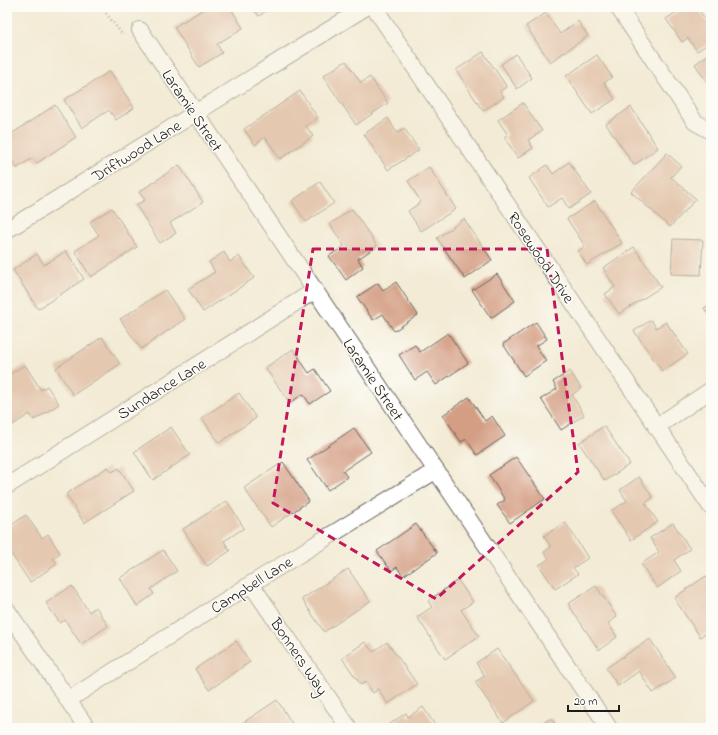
<svg xmlns="http://www.w3.org/2000/svg" width="718" height="735" viewBox="0 0 718 735" font-family="'Indie Flower',sans-serif">
<style>
.building{fill:#d49e84}
.lines{fill:none;stroke-linecap:round;stroke-linejoin:round}
.minor-casing{stroke:#67645d;stroke-width:18}
.path{stroke:#67645d;stroke-width:2.5;stroke-dasharray:1 3;stroke-linecap:butt}
.minor{stroke:#fff;stroke-width:16}
.marked{fill:none;stroke:#c2185b;stroke-width:3;stroke-dasharray:8 5;stroke-linejoin:round}
.labels{text-anchor:middle;stroke-width:3;stroke-linejoin:round;paint-order:stroke}
.street-label{font-size:16px;fill:#1c1c1c;stroke:#fdfcf7}
</style>
<rect width="100%" height="100%" fill="#fdfcf7"/>
<filter id="ink" filterUnits="userSpaceOnUse"><feTurbulence type="fractalNoise" baseFrequency=".025" numOctaves="2"/><feDisplacementMap in="SourceGraphic" scale="8" xChannelSelector="R" yChannelSelector="G"/><feConvolveMatrix kernelMatrix="1 2 1 2 8 2 1 2 1" color-interpolation-filters="sRGB"/></filter>
<filter id="wash" filterUnits="userSpaceOnUse"><feTurbulence type="fractalNoise" baseFrequency=".012" numOctaves="4" result="noise"/><feDisplacementMap in="SourceGraphic" scale="16" xChannelSelector="R" yChannelSelector="G"/><feGaussianBlur stdDeviation="0.9" result="paint"/><feColorMatrix in="noise" values="0 0 0 0 0 0 0 0 0 0 0 0 0 0 0 0 0 1.4 0 .05"/><feComposite in="paint" operator="in"/></filter>
<g filter="url(#wash)">
<rect width="100%" height="100%" fill="#f3ebd5"/>
<g id="blocks">
<path class="building" d="M207,7H230L243,28L217,44L222,53L199,67L174,27Z
M252,7H272L259,16Z
M684,7H697L711,28V42L697,51L688,38L682,42L666,19Z
M546,13L560,34L578,21L588,36L550,62L526,26Z
M483,52L507,87L500,91L504,97L483,111L456,70Z
M711,53V88L695,64Z
M516,54L532,78L517,89L501,64Z
M597,55L612,77L604,83L615,99L592,114L566,76Z
M346,61L361,83L370,77L388,103L356,125L323,76Z
M110,71L134,108L116,120L109,110L82,128L64,100Z
M300,91L318,118L306,126L313,136L280,159L265,137L255,145L244,129Z
M523,103L542,131L528,140L533,148L518,158L504,137L508,135L498,120Z
M55,105L76,137L37,163L33,158L17,168L7,154V137Z
M631,107L658,148L634,165L606,124Z
M388,118L397,133L404,128L419,150L388,170L364,134Z
M667,153L681,166L671,177L696,199L670,227L631,192Z
M569,162L591,194L569,209L562,198L548,207L529,178L547,165L553,174Z
M179,165L203,202L170,223L176,233L160,243L136,205L145,200L139,192Z
M429,167L456,209L421,231L408,211L421,202L408,181Z
M320,182L334,203L306,222L292,201Z
M595,201L622,243L587,265L578,251L585,246L567,219Z
M112,208L137,247L91,277L75,251L99,235L90,222Z
M352,209L377,246L358,259L363,267L346,280L329,256L344,246L330,224Z
M464,219L492,260L465,279L437,238Z
M673,239L703,240L701,275L671,274Z
M634,247L661,287L619,314L605,294L615,287L603,268Z
M66,251L84,279L38,309L13,270L37,254L44,265Z
M224,252L230,262L239,256L254,278L203,312L188,289L215,272L209,262Z
M497,274L515,301L491,318L472,290Z
M396,282L418,315L394,331L383,314L373,320L357,297L378,283L383,291Z
M165,290L185,319L141,349L120,319Z
M711,304V319L704,308Z
M651,320L656,328L666,322L688,354L662,371L634,331Z
M536,322L547,339L536,346L546,361L524,376L503,344Z
M448,333L468,363L436,385L427,372L415,380L399,355L415,345L420,352Z
M102,337L120,364L73,395L56,368Z
M293,349L309,373L315,369L330,391L310,404L303,394L290,403L265,368Z
M25,365L41,390L47,386L59,404L34,420L30,414L11,426L7,419V376Z
M570,371L581,388L572,395L584,415L561,430L541,399L557,389L553,382Z
M239,393L256,418L219,443L202,418Z
M469,397L485,421L492,416L505,436L477,455L466,439L461,442L443,415Z
M604,426L630,464L605,481L579,443Z
M171,427L190,455L153,480L134,452Z
M354,428L371,452L343,471L347,477L328,490L307,460Z
M516,457L545,499L510,523L497,505L505,500L489,475Z
M283,462L309,501L271,527L244,488Z
M108,467L112,472L119,468L134,491L84,523L66,494Z
M639,477L653,498L645,503L658,522L631,540L611,511L627,501L620,490Z
M227,501L244,528L224,541L230,551L207,566L183,529Z
M26,515L42,538L48,534L60,553L53,558L57,564L30,582L7,548V528Z
M565,522L588,558L573,568L578,574L555,589L539,565L549,559L544,552L551,547L544,536Z
M673,523L690,549L674,560L681,571L657,588L641,564L659,552L650,538Z
M416,524L437,553L403,576L397,567L391,571L377,551Z
M163,550L177,571L151,589L154,594L137,606L120,578Z
M348,569L370,601L324,632L302,599Z
M706,576L711,583V600L709,602L711,606V630L700,637L674,598Z
M458,580L473,602L461,610L479,636L445,659L417,617L432,607L428,601Z
M72,586L89,612L96,607L108,626L81,644L65,620L60,623L46,603Z
M596,586L617,617L608,623L617,637L599,650L568,604Z
M650,639L676,678L653,693L639,671L618,686L606,668Z
M236,641L250,662L209,690L195,669Z
M365,642L373,652L387,642L417,684L388,704L378,689L373,693L366,682L361,685L342,658Z
M497,649L534,701L503,723L475,682L485,676L476,663Z
M277,700L295,728H239L238,726Z
M423,707L437,728H388L387,726L406,713L408,717Z
M551,718L558,728H535Z"/>
</g>
</g>
<g filter="url(#ink)">
<use href="#blocks" fill-opacity="0" stroke="#67645d" stroke-width="1"/>
<g class="lines">
<defs>
<path id="minor" d="M374,7L711,507
M618,7L695,122L711,131
M140,30L609,728
M7,230L366,7
M656,427L711,390
M7,486L314,291
M251,584L349,728
M7,610L87,728
M68,700L251,584L435,471"/>
</defs>
<use href="#minor" class="minor-casing"/>
<path class="path" d="M101,7L122,34H124"/>
<use href="#minor" class="minor"/>
</g>
</g>
<path d="M0 0H718V735H0ZM313,249H547L578,472L436,599L273,503Z" fill="#f3ebd5" fill-opacity=".55" fill-rule="evenodd"/>
<path class="marked" d="M313,249H547L578,472L436,599L273,503Z"/>
<g class="labels">
<g class="street-label">
<text transform="translate(193 110) rotate(56)" y="6">Laramie Street</text>
<text transform="translate(136 150) rotate(-32)" y="6">Driftwood Lane</text>
<text transform="translate(542 257) rotate(56)" y="6">Rosewood Drive</text>
<text transform="translate(374 379) rotate(56)" y="6">Laramie Street</text>
<text transform="translate(161 388) rotate(-32)" y="6">Sundance Lane</text>
<text transform="translate(251 584) rotate(-32)" y="6">Campbell Lane</text>
<text transform="translate(300 656) rotate(56)" y="6">Bonners Way</text>
</g>
</g>
<rect width="718" height="735" fill="none" stroke="#fdfcf7" stroke-width="24"/>
<path d="M568 705v6h51v-6" fill="none" stroke="#1c1c1c" stroke-width="2"/>
<text x="574" y="705" font-size="12" fill="#1c1c1c" stroke="#fdfcf7" stroke-width="3" paint-order="stroke">20 m</text>
</svg>
